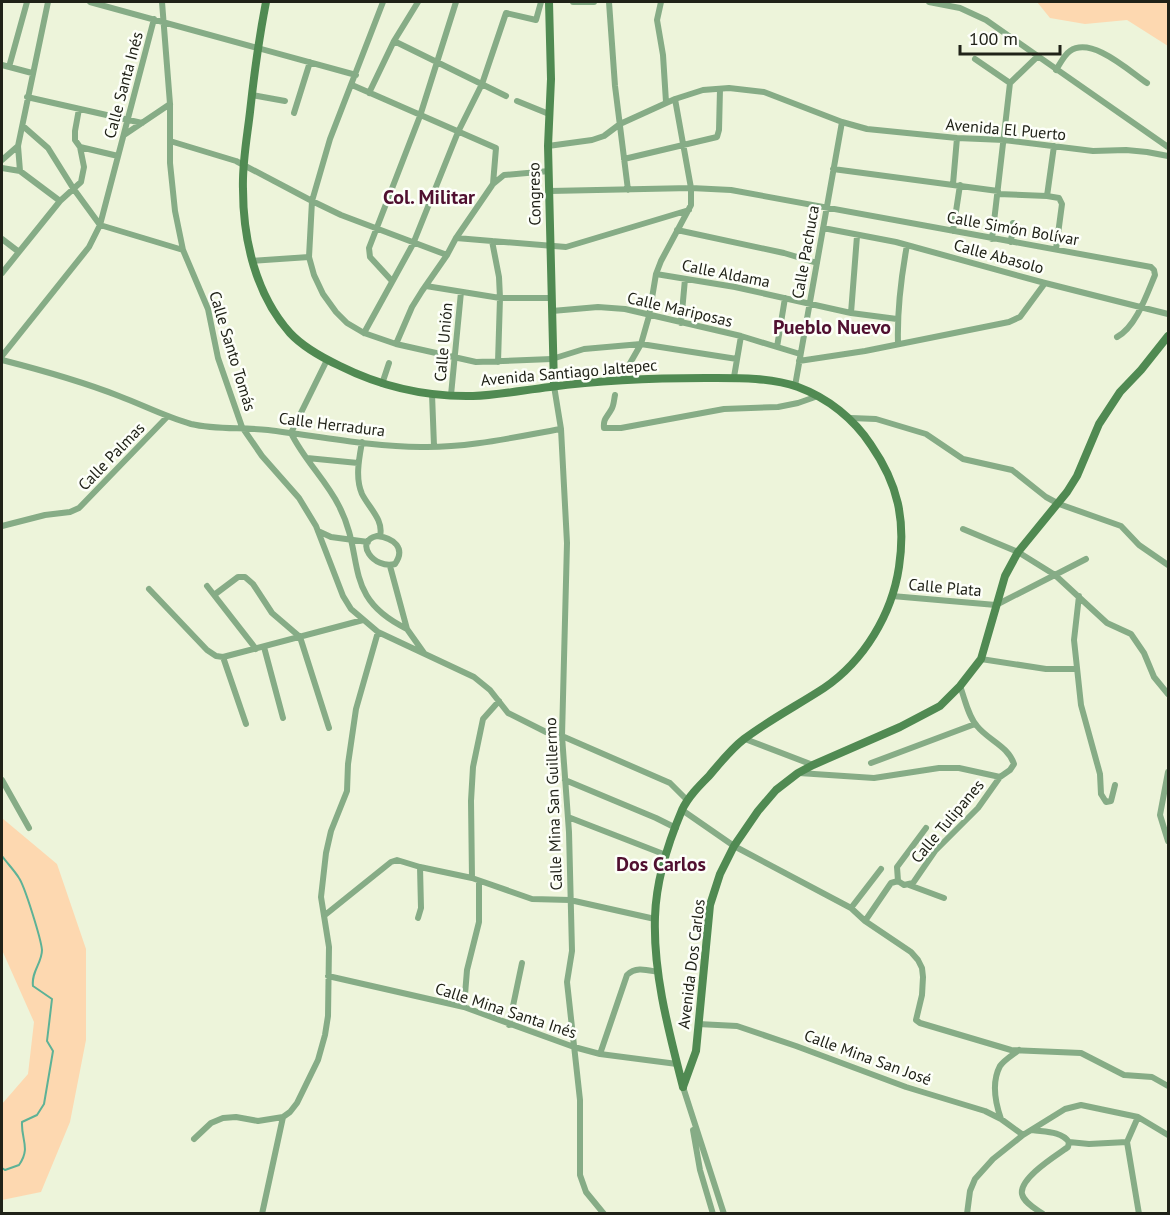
<svg xmlns="http://www.w3.org/2000/svg" width="1170" height="1215" viewBox="0 0 1170 1215" font-family="'PT Sans',sans-serif">
<style>
.green{fill:#fdd8b0}
.lines{fill:none;stroke-linecap:round;stroke-linejoin:round}
.stream{stroke:#5db296;stroke-width:2}
.street{stroke:#86ac86;stroke-width:6}
.secondary{stroke:#508a52;stroke-width:8}
.labels{text-anchor:middle;stroke-width:5;stroke-linejoin:round;paint-order:stroke}
.street-label{font-size:16px;fill:#202218;stroke:#fdfff9}
.quarter-label{font-size:20px;font-weight:bold;fill:#501030;stroke:#fdfff9}
</style>
<rect width="100%" height="100%" fill="#edf4da"/>
<path class="green" d="M1037,2H1168V46L1127,20L1085,24L1050,18Z
M2,818L57,864L86,949V1040L70,1122L41,1192L2,1200V1104L28,1074L34,1022L2,950Z"/>
<g class="lines">
<path class="stream" d="M2,856C7,863 14,870 19,878C25,887 41,939 42,950C42,963 31,972 33,986L52,999L47,1041L53,1051L44,1104L37,1115L22,1122C21,1140 31,1148 19,1165L5,1170L2,1168"/>
<path class="street" d="M90,2L356,75
M162,2L170,104V163L175,211L183,250L208,309L218,358L242,427L262,456L299,498L316,526L343,596L351,609L378,632L474,677L490,690L508,713L546,732L562,736L670,783L687,800
M383,2L330,139L312,201L309,257L314,275L323,294L336,312L347,323L364,333L396,344L476,362L552,359L584,349L641,344L737,359
M573,2H594
M609,2L615,86L628,190
M661,2L657,20L663,55L666,102
M929,2L960,8L986,20L1168,147
M394,41L506,96
M975,59L1010,83
M2,65L32,73
M9,67L27,2
M1056,70C1060,64 1064,55 1070,51C1092,36 1129,71 1147,83
M352,85L496,148L493,184
M369,93L394,41L418,2
M252,95L285,101
M27,97L142,123
M517,101L549,114
M294,113L310,62
M23,126L48,148L73,188L100,225L183,250
M124,135L170,104
M170,141L236,161L312,201L341,215L447,255
M548,146L592,140L604,136L620,124L675,99L703,90L729,88L764,92L842,122L867,129L957,138L1004,140L1093,151L1126,150L1147,152L1168,156
M80,147L118,156
M624,159L717,137L719,130L720,89
M2,160L18,146
M2,168L20,171L60,201
M833,169L998,191
M20,171L18,146L48,2
M953,184L957,138
M550,191L691,188L731,190L1151,267L1154,270L1155,275C1147,294 1136,327 1117,337
M998,194L1047,196L1059,198L1062,204L1056,249
M1047,196L1054,146
M823,228L896,242L1045,283L1168,314
M677,230L784,253L817,263
M953,231L960,185
M456,238L566,247L689,210
M2,239L19,252
M992,239L1010,83L1038,56
M492,241L499,277L500,298L498,362
M1011,242L1013,223
M252,261L309,257
M2,273L60,201L81,182L84,167L80,147L75,140V131L79,109
M656,274L735,287L851,313L897,319
M392,281L370,257L369,248L420,116L456,2
M426,286L500,298H551
M552,311L598,307L625,309L741,336L800,354
M851,313L857,236
M681,323L685,279
M364,333L413,244L458,132L482,84L506,13L536,20L541,2
M396,344L412,307L422,291L447,255L456,238L493,184L504,175L549,171
M898,344C897,310 901,278 907,245
M777,347L785,298
M2,356L89,247L100,225L154,19
M2,360C41,370 81,381 119,396C143,405 166,417 191,424C216,430 242,427 268,430C317,436 372,447 421,447C468,448 515,437 561,429
M327,360L291,433C304,460 326,480 339,506C366,558 341,597 407,629
M799,361L865,351L1009,322L1020,317L1045,283
M734,377L741,336
M621,379L641,344L649,316L656,274L661,261L691,205V188L675,99
M382,384L389,363
M554,386L561,429L567,543L562,736L569,832L572,951L567,982L580,1100V1175L586,1192L604,1214
M795,386L842,122
M432,394L434,446
M451,395L461,292
M615,395C614,399 614,406 611,410C607,417 603,419 604,428H621L724,409L778,407L798,403L818,396
M851,418L876,419L926,434L963,459L1012,470L1046,497L1059,504L1121,526L1139,545L1168,565
M362,442C359,459 355,478 362,494C369,508 384,520 380,536
M307,458L358,463
M2,526L45,515L70,512L79,508L167,417
M963,529L1018,552L1055,575L1107,623L1131,634L1144,653L1154,677L1168,694
M318,531L331,537L368,542
M377,536C394,538 406,548 395,564C374,570 353,541 377,536Z
M390,566L407,629L424,653
M207,586L256,649
M149,589L207,650L216,656L223,657L363,620
M214,595L238,577H245L253,584L272,613L300,637L329,728
M892,596L996,605L1086,559
M1079,596L1074,640L1081,705L1100,774L1101,794L1106,802L1111,801L1115,785
M264,647L283,718
M223,657L246,724
M981,659L1046,669H1077
M745,739L813,765
M871,763L975,724
M1168,772L1160,815L1168,841
M799,773L874,778L939,768H959L1000,777
M2,780L29,828
M565,780L656,818L676,828
M682,810L734,846L851,908L865,921L911,952L918,960L922,968L923,977L922,995L916,1020L920,1023L1011,1050L1081,1053L1124,1075L1152,1077L1168,1086
M568,817L666,855
M472,878L471,801L473,767L483,719L499,701
M898,881L904,885L913,883L935,851L978,808L1000,777L1010,770L1014,764C1008,746 988,740 977,726C968,716 965,699 960,686
M898,881L897,867L926,828
M909,885L944,898
M851,908L881,869
M325,915L391,862L397,860L420,867L472,878L532,899L570,900L655,919
M418,918L421,908L420,867
M865,921L891,883L898,881
M328,976L464,1007L574,1047L600,1054L677,1064
M464,1007L467,970L479,922V882
M698,1024L737,1026L796,1046L906,1087L985,1111L1001,1119L1023,1135
M509,1025L522,963
M600,1054L627,975C636,966 647,970 658,972
M683,1087L724,1214
M1138,1117L1127,1142L1139,1214
M1001,1119C995,1102 991,1083 1000,1066C1004,1060 1014,1054 1019,1050
M693,1130L700,1170L713,1214
M1032,1130C1045,1132 1061,1131 1069,1142L1068,1147C1057,1155 1019,1178 1022,1194C1024,1203 1036,1209 1043,1214
M194,1139L211,1123L223,1118L236,1117L258,1121L283,1117
M1069,1142L1089,1144L1127,1142
M262,1214L283,1117L290,1112L297,1103L318,1060L325,1035L328,1016L329,947L321,897L326,853L331,831L347,791L348,764L356,709L378,632
M967,1214L970,1191L975,1179L993,1159L1023,1135L1065,1109L1081,1105L1138,1117L1168,1135"/>
<path class="secondary" d="M266,2C259,38 254,75 250,112C247,138 242,164 243,189C243,240 256,295 290,333C303,347 323,358 340,366C382,387 426,397 473,396C499,395 524,390 550,387C602,380 653,378 705,378C736,378 768,377 798,387C828,398 854,419 871,445C898,484 906,520 899,567C892,614 864,661 824,688C798,705 769,720 744,739C731,749 720,763 709,776C699,786 688,797 682,810C668,843 656,881 655,917C653,974 669,1032 683,1087
M549,2L551,79L548,146L554,386
M683,1087L696,1051L710,905L720,874L734,846L758,811L776,790L798,773L813,765L900,727L940,706L960,686L981,659L1005,576L1018,552L1067,492L1077,476L1099,424L1120,392L1141,370L1168,336"/>
</g>
<g class="labels">
<g class="street-label">
<text transform="translate(123 85) rotate(-75)" y="6">Calle Santa Inés</text>
<text transform="translate(1006 129) rotate(5)" y="6">Avenida El Puerto</text>
<text transform="translate(534 194) rotate(-91)" y="6">Congreso</text>
<text transform="translate(1013 228) rotate(10)" y="6">Calle Simón Bolívar</text>
<text transform="translate(805 252) rotate(-80)" y="6">Calle Pachuca</text>
<text transform="translate(999 256) rotate(15)" y="6">Calle Abasolo</text>
<text transform="translate(726 273) rotate(11)" y="6">Calle Aldama</text>
<text transform="translate(680 309) rotate(13)" y="6">Calle Mariposas</text>
<text transform="translate(443 342) rotate(-85)" y="6">Calle Unión</text>
<text transform="translate(233 351) rotate(73)" y="6">Calle Santo Tomás</text>
<text transform="translate(569 372) rotate(-5)" y="6">Avenida Santiago Jaltepec</text>
<text transform="translate(332 424) rotate(7)" y="6">Calle Herradura</text>
<text transform="translate(111 456) rotate(-46)" y="6">Calle Palmas</text>
<text transform="translate(945 587) rotate(5)" y="6">Calle Plata</text>
<text transform="translate(553 804) rotate(-92)" y="6">Calle Mina San Guillermo</text>
<text transform="translate(947 821) rotate(-50)" y="6">Calle Tulipanes</text>
<text transform="translate(691 964) rotate(-83)" y="6">Avenida Dos Carlos</text>
<text transform="translate(506 1010) rotate(18)" y="6">Calle Mina Santa Inés</text>
<text transform="translate(868 1057) rotate(20)" y="6">Calle Mina San José</text>
</g>
<g class="quarter-label">
<text x="429" y="204">Col. Militar</text>
<text x="832" y="334">Pueblo Nuevo</text>
<text x="661" y="871">Dos Carlos</text>
</g>
</g>
<rect width="1170" height="1215" fill="none" stroke="#202218" stroke-width="6"/>
<path d="M960 45v9h100v-9" fill="none" stroke="#202218" stroke-width="3"/>
<text x="969" y="45" font-size="18" fill="#202218" stroke="#fdfff9" stroke-width="4.5" paint-order="stroke">100 m</text>
</svg>
